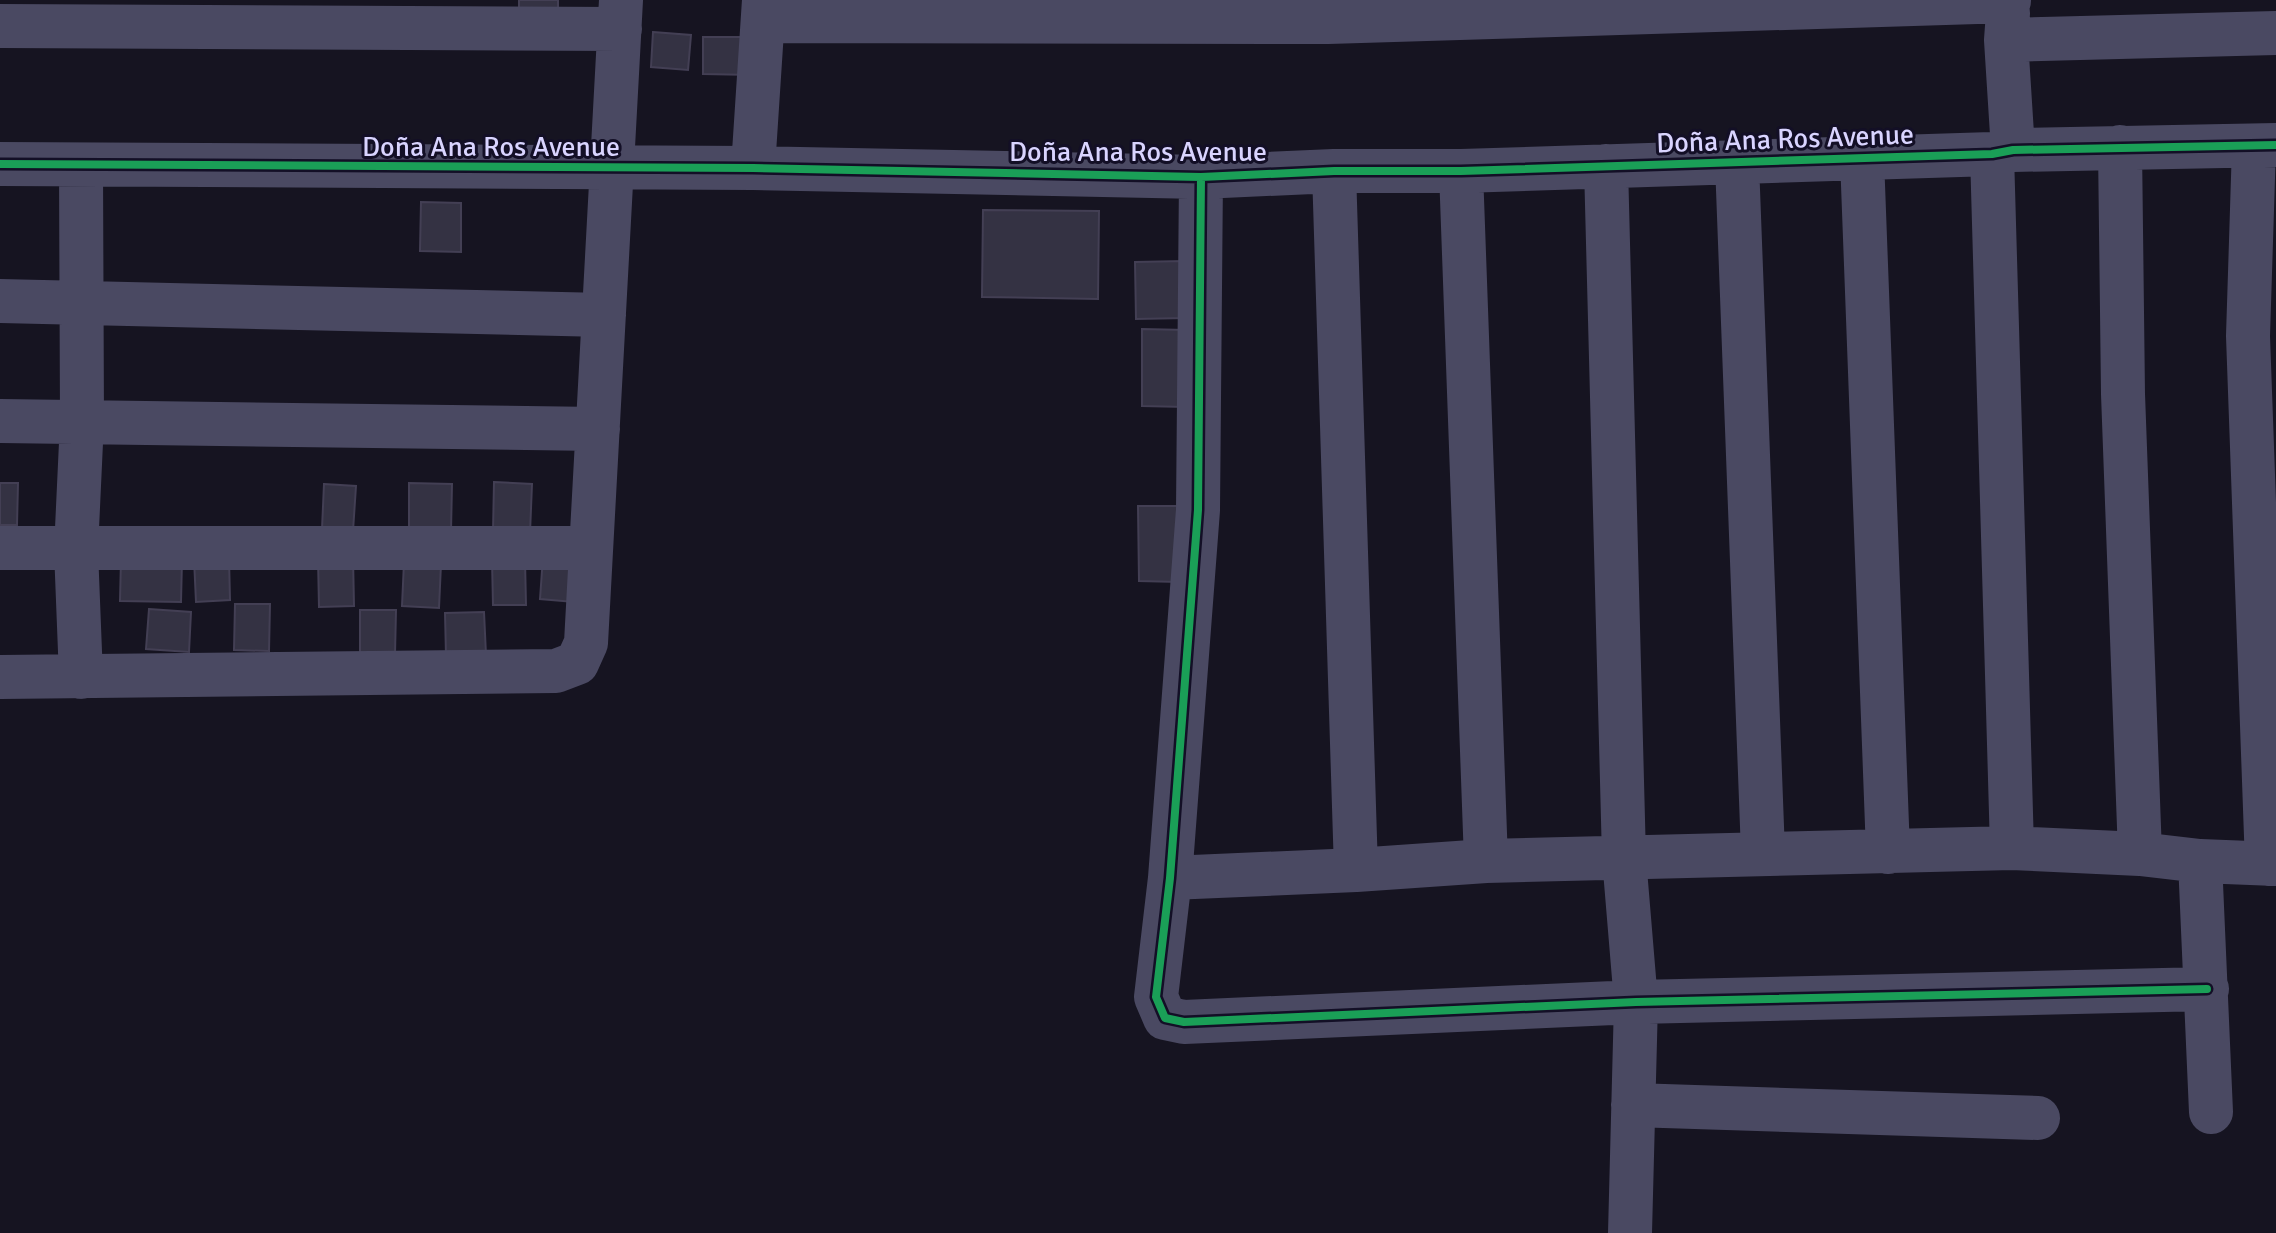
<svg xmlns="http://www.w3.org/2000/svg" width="2276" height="1233" viewBox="0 0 2276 1233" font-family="Signika,sans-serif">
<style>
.building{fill:#343243;stroke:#433f54;stroke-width:2}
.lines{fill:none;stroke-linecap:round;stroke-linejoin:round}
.minor{stroke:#4a4962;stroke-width:44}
.cycleway-casing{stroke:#130f26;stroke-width:13}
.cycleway{stroke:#1a9f57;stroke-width:8}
.labels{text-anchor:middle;stroke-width:6;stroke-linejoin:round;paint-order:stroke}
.street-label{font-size:28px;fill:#d9d4ff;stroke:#130f26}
</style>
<rect width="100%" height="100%" fill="#161421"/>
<path class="building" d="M519,0H558V13H519Z
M653,32L691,35L688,70L651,67Z
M703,37H753V75L703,74Z
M421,202L461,203V252L420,251Z
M983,210L1099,211L1098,299L982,297Z
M1184,261L1186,318L1136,319L1135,262Z
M1142,329L1186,330V407L1142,406Z
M494,482L532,484L530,533L493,532Z
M0,483H18L17,525H0Z
M409,483L452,484L451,531L409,530Z
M324,484L356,486L353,531L322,529Z
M1138,506H1178L1179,582L1139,581Z
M353,557L354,606L319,607L318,558Z
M543,557L577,560L574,602L540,599Z
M229,558L230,600L196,602L194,559Z
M121,559L182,560L181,602L120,601Z
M492,560H525L526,605H493Z
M404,562L441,564L439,608L402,606Z
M235,604H270L269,651L234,650Z
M149,609L191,612L189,652L146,649Z
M360,610H396L395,654H360Z
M484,612L486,655L446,656L445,613Z"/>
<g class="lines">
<path class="minor" d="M2008,13L2006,40L2013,150
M763,21L1328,22L2009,1
M0,26L620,29
M2006,40L2276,33
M2254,146L2248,336L2267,864
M2120,147L2123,394L2140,854
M1992,154L2012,848
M1862,158L1888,852
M1737,163L1763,853
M0,164L753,168L1201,177L1334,171H1461L1992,154L2013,150L2276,145
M1606,166L1624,858L1636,1002L1630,1233
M753,168L764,0
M1334,171L1356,870
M1461,171L1486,861
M1201,177L1198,510L1170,878L1156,997L1165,1018L1184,1022L1636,1002L2207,989
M0,301L604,315
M0,421L598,429
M0,548H591
M0,677L556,671L577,663L586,643L621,0
M81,677L76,550L82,421L81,166
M2200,861L2211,1112
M1170,878L1356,870L1486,861L2012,848L2140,854L2200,861L2276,864
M1633,1105L2038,1118"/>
<defs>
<path id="cycleway" d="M0,164L753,168L1201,177L1334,171H1461L1992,154L2013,150L2276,145
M1201,177L1198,510L1170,878L1156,997L1165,1018L1184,1022L1636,1002L2207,989"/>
</defs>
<use href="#cycleway" class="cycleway-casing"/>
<use href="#cycleway" class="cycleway"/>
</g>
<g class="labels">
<g class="street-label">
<text transform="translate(1785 138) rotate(-2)" y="10">Doña Ana Ros Avenue</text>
<text x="491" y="156">Doña Ana Ros Avenue</text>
<text x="1138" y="161">Doña Ana Ros Avenue</text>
</g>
</g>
</svg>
